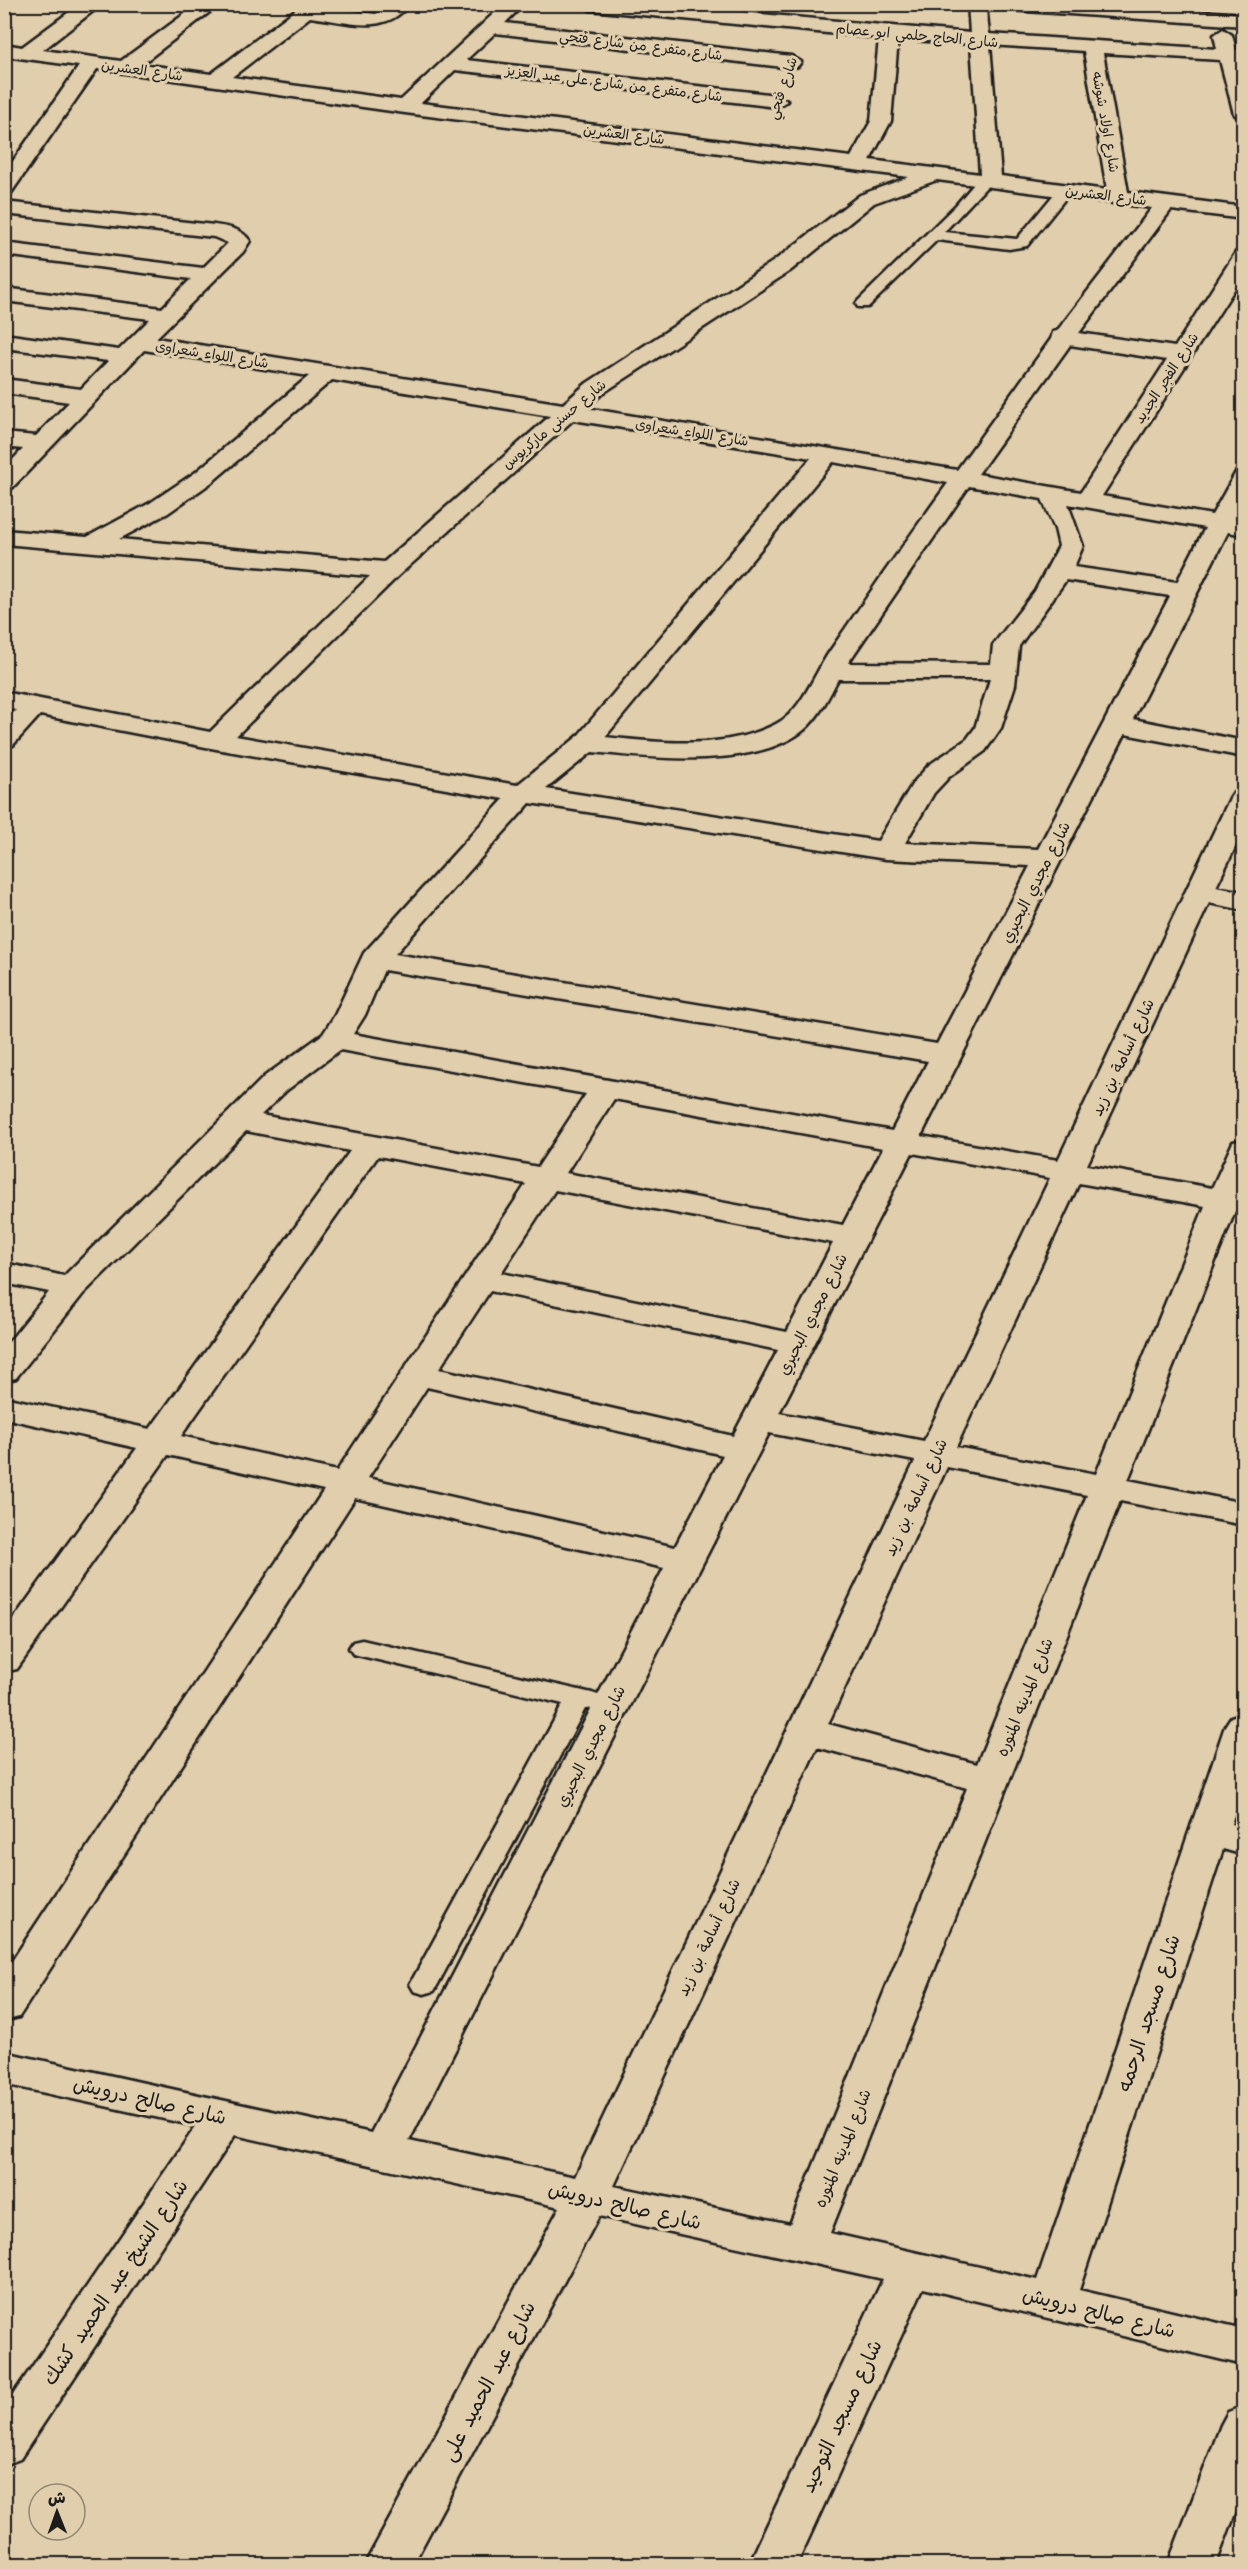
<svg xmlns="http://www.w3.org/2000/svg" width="1248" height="2569" viewBox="0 0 1248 2569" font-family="Kalam,'Playpen Sans Arabic',sans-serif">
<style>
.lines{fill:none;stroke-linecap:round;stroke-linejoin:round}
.lane-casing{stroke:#1c1c1c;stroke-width:5}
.street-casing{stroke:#1c1c1c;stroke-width:5}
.lane{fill:#e1ceac;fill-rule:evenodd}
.street{fill:#e1ceac;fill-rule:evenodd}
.labels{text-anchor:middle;stroke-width:6;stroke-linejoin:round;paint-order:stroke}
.far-street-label{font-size:14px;fill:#1c1c1c;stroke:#e1ceac}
.street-label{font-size:16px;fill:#1c1c1c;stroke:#e1ceac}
.near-street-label{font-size:20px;fill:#1c1c1c;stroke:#e1ceac}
</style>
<rect width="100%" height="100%" fill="#e1ceac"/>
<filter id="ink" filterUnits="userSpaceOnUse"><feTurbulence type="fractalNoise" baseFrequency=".0167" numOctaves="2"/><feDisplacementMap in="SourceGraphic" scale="12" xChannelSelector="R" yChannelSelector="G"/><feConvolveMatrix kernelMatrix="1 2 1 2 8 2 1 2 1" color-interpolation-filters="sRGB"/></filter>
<g filter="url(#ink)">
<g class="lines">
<defs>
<path id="lane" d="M985,176L992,180L990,183L944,232L1017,239L1060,187L1065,186L1072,190L1027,246L1009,249L937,240L868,307H858L856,304L858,301L956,205L980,177Z
M362,1640L592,1693L601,1696L605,1702L601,1708L585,1709L438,1984L434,1991L424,1994L414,1991L410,1984L563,1704L353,1654L349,1648L353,1642Z"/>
<path id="street" d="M80,4H102L43,50L121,61L198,4H220L142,64L211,74L303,4H324L322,7L376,14L389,4H409C385,37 344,21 310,17L232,77L401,100L504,4H524L505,23L791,56L801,62L798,66L791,68L495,33L466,60L777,95L787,101L777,107L455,70L421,103L851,157L871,121L879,38L590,10L581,4H652L970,33L968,4H986L989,34L1217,49L1214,35L1223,29L1232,35L1236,50H1244V62L1240,61L1244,76V120L1234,114L1220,60L1103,53L1128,192L1244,207V219L1171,210L1079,333L1175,347L1236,252L1244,251V274L1102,496L1212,515L1236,472L1244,470V501L1235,519L1244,521V535L1228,532L1133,719L1244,741V757L1125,734L921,1136L1058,1160L1230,798L1234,792L1244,790V829L1216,887L1244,892V910L1209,903L1087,1165L1212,1188L1233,1142L1244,1140V1213L1235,1211L1128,1480L1244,1503V1525L1120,1501L830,2233L1037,2280L1225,1726L1231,1717L1244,1713V1786L1231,1824L1244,1827V1855L1223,1849L1079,2290L1244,2329V2365L923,2288L797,2564H749L883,2279L599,2216L413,2564H365L560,2207L235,2135L20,2459L4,2465V2408L196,2126L4,2084V2052L371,2133L664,1568L355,1498L19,2017L4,2021V1973L324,1490L168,1455L17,1669L4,1672V1632L137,1448L4,1418V1397L150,1429L350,1151L246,1131L83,1294L16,1378L4,1381V1348L49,1292L4,1283V1263L64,1276L265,1076L323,1034L335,1015L364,953L504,799L216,749L40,715L13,745L4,747V722L16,710L4,708V692L210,732L370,576L4,544V530L87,537L150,503L196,472L309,376L144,350L12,488L4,490V469L23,449L4,447V433L36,436L69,402L4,393V379L81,389L108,361L4,348V334L119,350L150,319L4,301V288L162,308L191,279L4,255V243L203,268L228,243L214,237L4,214V202L214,225C228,227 241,228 250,241L243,252L156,338L563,404L587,383L774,261L860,195L909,177L405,113L97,69L11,193L4,195V174L79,66L4,56V44L22,47ZM898,39L971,44L980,174L870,160L891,121ZM990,45L1084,51L1107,190L1001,176ZM937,180L1152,208L1057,331L1053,332L1051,339L957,470L586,408L603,393L790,271L874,203ZM1070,345L1167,360L1081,492L978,474ZM332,380L550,416L384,562L119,539L168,513L212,482ZM573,420L811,458L577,737L517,785L236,736L399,575ZM833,462L948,483C908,538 868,595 830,651C814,674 802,711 776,724C724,750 661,743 605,737ZM969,486L1042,499L1055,529L1059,546L1035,591L993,645L991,664L848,663ZM1068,504L1205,528L1177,582L1074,567L1083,546ZM1066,580L1170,596L1038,849L905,843L934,793L949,777L985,751L1001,728L1015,685L1019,646ZM838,679H990L975,728L967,739L929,765L913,783L878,841L546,789L592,752C651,758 756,770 805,729C820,716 829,696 838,679ZM530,803L886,859L1030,866L937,1044L395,954ZM384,970L928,1061L892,1131L353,1034L365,1015ZM340,1050L586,1094L538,1167L261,1115L287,1090ZM614,1099L883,1148L843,1225L566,1173ZM912,1153L1050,1178L924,1441L779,1413ZM378,1156L526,1184L337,1471L181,1436ZM1079,1183L1205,1206L1096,1474L956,1447ZM555,1190L833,1243L787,1332L501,1273ZM490,1291L778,1350L733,1436L439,1369ZM427,1387L723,1455L675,1547L368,1478ZM769,1433L915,1461L575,2177L409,2141ZM947,1467L1087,1495L977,1764L828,1724ZM817,1747L967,1788L790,2224L614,2186Z
M1002,4H1099L1244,14V26L1011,10Z
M1244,2406V2489L1216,2564H1168L1221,2425L1228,2412Z"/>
</defs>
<use href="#lane" class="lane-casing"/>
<use href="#street" class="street-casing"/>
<use href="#lane" class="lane"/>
<use href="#street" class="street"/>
</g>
</g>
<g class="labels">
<g class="far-street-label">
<text transform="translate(917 35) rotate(5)" y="5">شارع الحاج حلمي ابو عصام</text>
<text transform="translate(641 45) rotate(7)" y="5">شارع متفرع من شارع فتحي</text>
<text transform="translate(142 70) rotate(8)" y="5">شارع العشرين</text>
<text transform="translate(614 83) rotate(7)" y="5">شارع متفرع من شارع على عبد العزيز</text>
<text transform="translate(782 88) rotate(-71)" y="5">شارع فتحي</text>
<text transform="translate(1106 122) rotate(80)" y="5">شارع اولاد شوشه</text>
<text transform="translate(624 134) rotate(7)" y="5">شارع العشرين</text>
<text transform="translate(1106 195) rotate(7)" y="5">شارع العشرين</text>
<text transform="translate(212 354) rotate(9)" y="5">شارع اللواء شعراوى</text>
<text transform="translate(1166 378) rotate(-57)" y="5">شارع الفجر الجديد</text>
<text transform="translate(554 424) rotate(-40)" y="5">شارع حسنى ماركريوس</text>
<text transform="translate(692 432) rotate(9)" y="5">شارع اللواء شعراوى</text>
</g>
<g class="street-label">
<text transform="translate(1035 882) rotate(-63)" y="6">شارع مجدي البحيري</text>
<text transform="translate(1122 1057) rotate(-65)" y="6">شارع أسامة بن زيد</text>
<text transform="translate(812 1314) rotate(-63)" y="6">شارع مجدي البحيري</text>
<text transform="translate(915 1497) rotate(-65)" y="6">شارع أسامة بن زيد</text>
<text transform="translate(1024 1697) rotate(-68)" y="6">شارع المدينه المنوره</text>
<text transform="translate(590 1746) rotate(-63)" y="6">شارع مجدي البحيري</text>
<text transform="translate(708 1937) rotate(-65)" y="6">شارع أسامة بن زيد</text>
<text transform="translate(842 2148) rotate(-68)" y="6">شارع المدينه المنوره</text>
</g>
<g class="near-street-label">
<text transform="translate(1148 2013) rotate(-72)" y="7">شارع مسجد الرحمه</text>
<text transform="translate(150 2100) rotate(13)" y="7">شارع صالح درويش</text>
<text transform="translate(625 2205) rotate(13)" y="7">شارع صالح درويش</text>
<text transform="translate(115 2282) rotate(-56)" y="7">شارع الشيخ عبد الحميد كشك</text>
<text transform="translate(1099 2312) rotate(14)" y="7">شارع صالح درويش</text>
<text transform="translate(488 2381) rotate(-62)" y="7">شارع عبد الحميد على</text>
<text transform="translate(841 2416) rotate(-65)" y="7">شارع مسجد التوحيد</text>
</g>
</g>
<rect width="1248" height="2569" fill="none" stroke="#e1ceac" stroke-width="24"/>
<rect x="12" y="12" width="1224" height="2545" fill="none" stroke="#1c1c1c" stroke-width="2" filter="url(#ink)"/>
<g transform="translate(57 2512) rotate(359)"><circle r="28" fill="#e1ceac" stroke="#928772" stroke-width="1.5"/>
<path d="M0-4.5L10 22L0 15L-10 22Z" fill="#1c1c1c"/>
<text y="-9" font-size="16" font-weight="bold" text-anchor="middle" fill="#1c1c1c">ش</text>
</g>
</svg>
